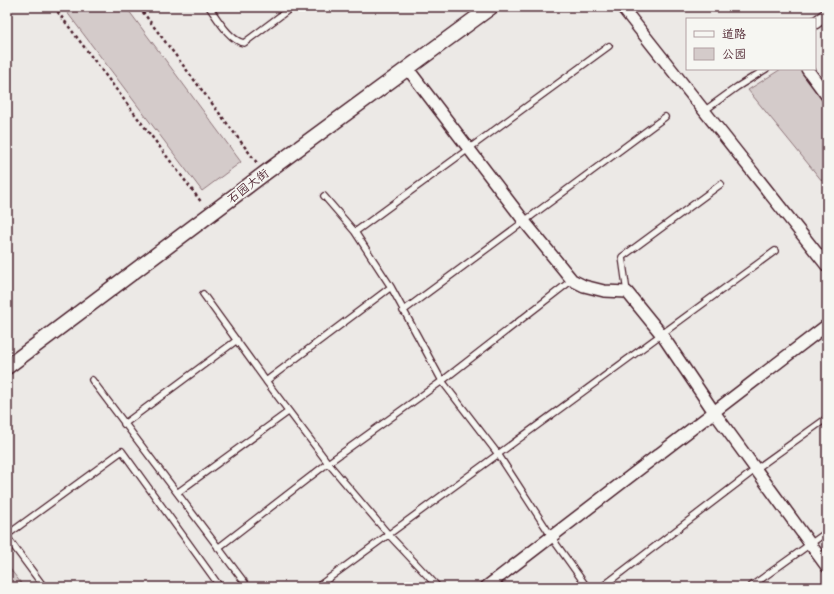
<svg xmlns="http://www.w3.org/2000/svg" width="834" height="594" viewBox="0 0 834 594" font-family="Pangolin,'LXGW WenKai TC',sans-serif">
<style>
.green{fill:#d4cbca;stroke:#8f757a}
.lines{fill:none;stroke-linecap:round;stroke-linejoin:round}
.service-casing{stroke:#4a1f2b;stroke-width:8}
.minor-casing{stroke:#4a1f2b;stroke-width:14}
.tertiary-casing{stroke:#4a1f2b;stroke-width:17}
.path{stroke:#4a1f2b;stroke-width:2.5;stroke-dasharray:3 3;stroke-linecap:butt}
.service{stroke:#f6f6f2;stroke-width:5.5}
.minor{stroke:#f6f6f2;stroke-width:11}
.tertiary{stroke:#f6f6f2;stroke-width:14}
.labels{text-anchor:middle;stroke-width:3.5;stroke-linejoin:round;paint-order:stroke}
.street-label{font-size:12px;fill:#4a1f2b;stroke:#f6f6f2}
</style>
<rect width="100%" height="100%" fill="#ece9e6"/>
<filter id="ink" filterUnits="userSpaceOnUse"><feTurbulence type="fractalNoise" baseFrequency=".025" numOctaves="2"/><feDisplacementMap in="SourceGraphic" scale="8" xChannelSelector="R" yChannelSelector="G"/><feConvolveMatrix kernelMatrix="1 2 1 2 8 2 1 2 1" color-interpolation-filters="sRGB"/></filter>
<g filter="url(#ink)">
<path class="green" d="M63,7H126L241,162L202,191Z
M781,69H800L827,106V187L748,90Z
M7,565L24,587H7Z"/>
<g class="lines">
<defs>
<path id="service" d="M209,7C217,18 230,41 244,43L292,7
M704,111L737,87L766,69
M324,196L355,232L609,46
M355,232L391,287L442,381L498,454L557,545L587,587
M627,292L622,257L721,184
M203,294L266,381L391,287
M403,311L665,117
M92,380L248,587
M266,381L328,463L389,535L438,587
M124,424L237,340
M177,493L288,412
M7,535L122,451L218,584L214,587
M7,537L44,587
M218,548L328,463L442,381L572,280
M317,587L775,251
M602,587L756,469L827,418
M750,587L827,532"/>
<path id="minor" d="M622,7L827,266
M815,23L827,14
M408,69L524,221L572,280L584,286L604,291L627,292L662,335L714,412L827,567
M807,69L827,96
M486,587L827,325"/>
<path id="tertiary" d="M7,367L265,173L491,7"/>
</defs>
<use href="#service" class="service-casing"/>
<use href="#minor" class="minor-casing"/>
<use href="#tertiary" class="tertiary-casing"/>
<path class="path" d="M54,7L202,203
M139,7L257,163"/>
<use href="#service" class="service"/>
<use href="#minor" class="minor"/>
<use href="#tertiary" class="tertiary"/>
</g>
</g>
<g class="labels">
<g class="street-label">
<text transform="translate(248 186) rotate(-37)" y="4">石园大街</text>
</g>
</g>
<rect width="834" height="594" fill="none" stroke="#f6f6f2" stroke-width="24"/>
<rect x="12" y="12" width="810" height="570" fill="none" stroke="#4a1f2b" stroke-width="1.5" filter="url(#ink)"/>
<rect x="686" y="18" width="130" height="52" fill="#f6f6f2" stroke="#b1a0a2"/>
<rect x="694" y="31" width="20" height="6" fill="#f6f6f2" stroke="#b1a0a2"/>
<text x="722" y="38" font-size="12" fill="#4a1f2b">道路</text>
<rect x="694" y="48" width="20" height="12" fill="#d4cbca" stroke="#b1a0a2"/>
<text x="722" y="58" font-size="12" fill="#4a1f2b">公园</text>
</svg>
